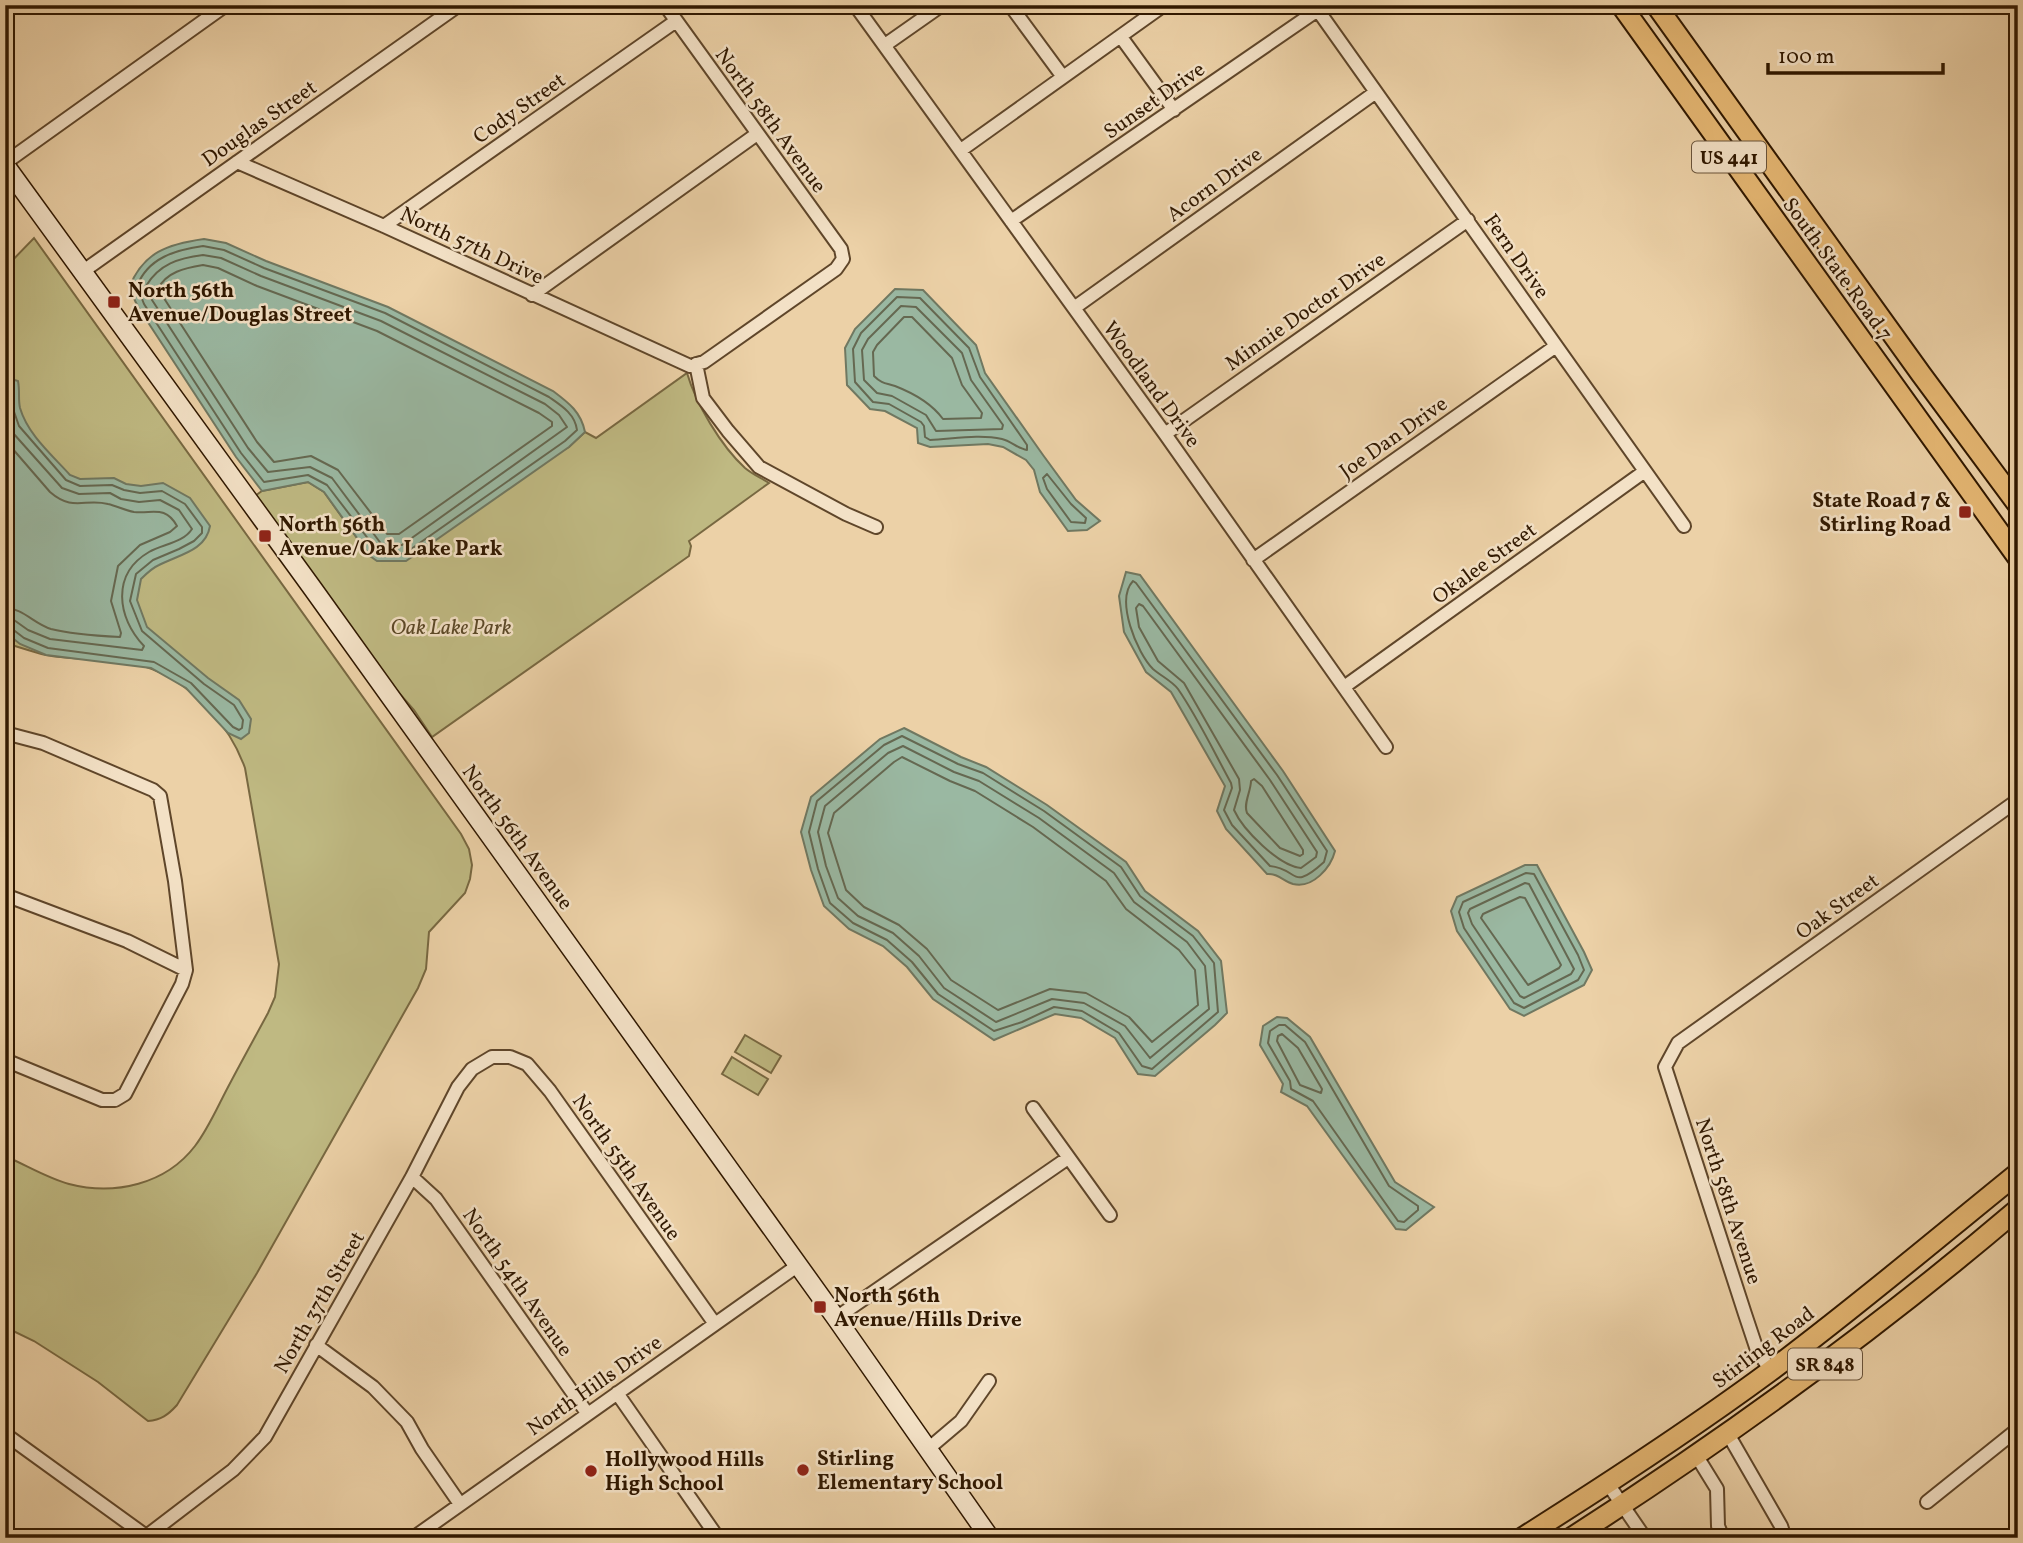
<svg xmlns="http://www.w3.org/2000/svg" width="2023" height="1543" viewBox="0 0 2023 1543" font-family="Vollkorn,serif">
<style>
.green{fill:#bfb982;stroke:#786841;stroke-width:2}
.water{fill:#9ab8a2;stroke:#707861;stroke-width:2}
.lines{fill:none;stroke-linecap:round;stroke-linejoin:round}
.shore{stroke:#656851;stroke-width:2}
.street-casing{stroke:#5f462a;stroke-width:16}
.secondary-casing{stroke:#301800;stroke-width:21}
.primary-casing{stroke:#301800;stroke-width:23}
.street{stroke:#f3e1c6;stroke-width:12}
.secondary{stroke:#f3e1c6;stroke-width:18}
.primary{stroke:#e6b874;stroke-width:19}
.poi-dot{fill:#8f2418;stroke:#f3e1c6;stroke-width:2.5}
.labels{text-anchor:middle;stroke-width:5;stroke-linejoin:round;paint-order:stroke}
.shield{fill:#f3e1c6;stroke:#6a543b;stroke-width:2}
.shield-label{font-size:19px;font-weight:bold;fill:#301800}
.street-label{font-size:21px;fill:#301800;stroke:#f3e1c6}
.poi-label{font-size:21px;font-weight:bold;fill:#301800;stroke:#f3e1c6;text-anchor:start}
.park-label{font-size:21px;font-style:italic;fill:#5b4827;stroke:#f3e1c6}
</style>
<rect width="100%" height="100%" fill="#ecd1a7"/>
<filter id="stains"><feTurbulence type="fractalNoise" baseFrequency=".00286" numOctaves="4"/><feColorMatrix values="0 0 0 0 .2 0 0 0 0 .09 0 0 0 0 .02 0 0 0 .5 -.17"/></filter>
<radialGradient id="worn" r=".72"><stop offset=".6" stop-color="#630" stop-opacity="0"/><stop offset="1" stop-color="#630" stop-opacity=".3"/></radialGradient>
<path class="green" d="M34,238L461,834L469,849L472,865L470,879L465,893L429,932L426,969L418,988L257,1273L177,1405C168,1415 161,1420 148,1421L98,1382L34,1341L5,1327V1156C26,1165 47,1178 69,1184C115,1196 166,1184 195,1146C208,1129 217,1108 227,1089C240,1064 254,1039 268,1013L275,997L279,964L245,768C230,726 195,686 152,669C126,658 77,661 46,655C33,652 19,647 5,643V268Z
M687,373C696,404 721,446 745,468C752,474 761,478 769,483L689,541L691,546L689,556L432,737L414,710L360,648L252,498L262,491L308,482L324,492L370,556L569,447L585,432L596,438Z
M745,1035L781,1056L771,1073L735,1052Z
M732,1057L768,1079L758,1095L722,1074Z"/>
<path class="water" d="M204,239L226,243L266,261L388,307L553,391C569,403 581,412 585,432L569,447L406,561H377L370,556L324,492L308,482L262,491L236,457L138,307L129,288C143,252 168,244 204,239Z
M895,289L923,290L976,345L985,373L1043,455L1076,500L1100,521L1087,530L1068,531L1040,492L1034,470L1026,460L1003,447L988,444L930,447L918,443L917,428L885,411L870,409L847,385L845,348L855,329Z
M5,377L18,381C20,391 18,399 20,408C28,435 52,455 70,475L80,479L114,478L126,484L141,486L163,483L190,498L210,526C206,551 178,555 159,565C152,568 146,574 141,579L137,600L147,627L208,678L239,700L251,719L249,733L241,739L228,733L186,688L151,668L46,655L20,644L5,632Z
M1126,572L1140,575L1283,771L1335,851C1331,867 1313,889 1293,884C1283,881 1278,873 1267,874L1226,829L1217,811L1225,786L1171,692L1146,672L1124,632L1119,596Z
M904,728L961,757L986,767L1047,805L1126,862L1145,891L1198,931L1221,961L1227,1013L1215,1025L1155,1076L1138,1074L1115,1038L1081,1018L1055,1014L994,1040L933,999L907,967L883,946L849,929L824,906L811,870L801,832L811,797L880,739Z
M1525,865H1537L1584,952L1592,970L1584,985L1524,1016L1510,1009L1457,931L1451,911L1457,897Z
M1277,1017L1287,1018L1310,1037L1395,1182L1434,1207L1406,1230L1396,1229L1307,1106L1281,1092L1283,1084L1260,1045L1263,1026Z"/>
<g class="lines">
<path class="shore" d="M203,246L224,250L264,268L385,313L549,397C562,406 575,414 577,430L565,441L404,554L379,553L327,485L308,475L264,482L241,453L144,304L137,286C148,258 175,250 203,246Z
M203,255L221,258L261,276L381,321L545,404L559,415L567,427L402,545H382L332,478L310,467L268,472L248,448L152,300L146,286C159,264 179,258 203,255Z
M203,265L218,268L257,286L377,331L539,413L552,422V426L399,534H387L338,470L311,456L274,462L257,442L158,289C166,272 185,268 203,265Z
M897,297L920,298L969,348L980,377L1027,445V450C1018,449 1011,441 1002,439C979,434 953,439 930,440L925,437L924,426L921,422L889,404L873,402L855,382L853,349L861,333Z
M901,306L916,307L962,353L971,380L1003,425L1002,429L936,431L926,415L892,396L877,393L864,380L862,350L868,339Z
M904,317H912L952,358L962,385L982,413L981,418L943,419C932,404 913,393 895,386C886,383 882,384 874,376L873,352L877,345Z
M5,384L12,388V406L19,426L66,480L80,486L112,485L124,490L140,493L162,491L185,504L202,527V533L194,541L179,549L153,560L136,574L130,601L142,631L204,684L234,705L243,720L242,728L239,730L233,727L191,683L154,662L48,648L24,638L11,628L5,627
M5,413L13,433L62,488L79,494L110,493L121,499L139,502L160,500L179,510L192,529C183,543 163,544 149,552C111,574 117,618 144,646L142,650L50,639L28,630L14,620L5,618
M5,440L50,492C73,512 85,498 108,504C117,506 124,510 134,512C153,514 165,505 177,526L170,532L140,545L118,566L111,601L121,633L120,637C100,636 70,634 51,629C34,624 23,608 5,608
M1047,474L1071,504L1086,518L1085,523L1071,522L1047,489L1043,478Z
M1133,581L1136,583L1277,775L1327,851L1324,862C1291,892 1299,869 1270,866L1232,825L1224,810L1232,788L1231,783C1214,752 1198,718 1178,689C1172,681 1161,676 1153,669C1137,653 1115,600 1133,581Z
M1139,604L1143,606L1270,780L1317,852L1316,857L1301,868C1279,866 1243,830 1234,810L1240,790L1239,779L1184,683L1158,661L1139,627L1136,608Z
M902,736L958,764L983,773L1044,811L1121,867L1140,896L1193,936L1214,963L1218,1012L1152,1069L1142,1066L1119,1033L1082,1011L1054,1007L1022,1022L994,1031L938,994L912,962L887,940L853,923L830,903L818,869L809,832L817,801L884,745Z
M903,746L954,772L979,781L1039,818L1114,873L1134,902L1187,942L1205,966L1209,1009L1150,1058L1125,1026L1084,1003L1052,999L996,1022L944,988L919,956L893,933L858,916L838,898L826,866L818,832L825,806L888,753Z
M902,757L950,781L975,791L1033,827L1106,881L1126,909L1179,950L1195,970L1198,1005L1152,1042L1129,1017L1086,993L1050,989L998,1010L951,980L927,949L899,925L864,907L846,890L828,833L834,813L894,762Z
M1254,779L1262,786L1303,850V854L1300,856L1280,848L1247,813C1243,804 1251,791 1251,781Z
M1526,873L1534,874L1578,955L1584,970L1578,980L1524,1008L1514,1003L1464,928L1459,912L1463,902Z
M1525,883L1529,884L1574,969L1571,974L1524,998L1520,996L1472,924L1468,913L1470,909Z
M1520,897L1525,898L1561,965L1559,968L1528,985L1481,918L1483,914Z
M1279,1025H1285L1305,1042L1389,1186L1418,1206V1210L1404,1222L1398,1221L1313,1101L1291,1089L1290,1081L1268,1043L1270,1031Z
M1282,1034L1298,1048L1322,1089L1321,1093L1300,1085L1277,1041L1278,1036Z"/>
<defs>
<path id="street" d="M855,5L1165,434L1386,747
M1010,5L1063,77
M1317,9L1684,526
M1121,37L1174,110
M885,45L942,5
M961,150L1164,5
M237,162L384,226L690,366L704,362L836,269L843,259L841,249L665,5
M5,163L226,5
M1011,221L1325,5
M384,226L676,21
M82,272L459,5
M532,295L757,134
M1074,308L1376,92
M696,364L703,398L728,431L759,467L846,514L876,527
M1165,434L1468,220
M1253,560L1556,346
M1344,687L1645,471
M5,733L43,743L153,790L160,796L175,881L186,970L182,984L125,1094L115,1100H102L5,1060
M5,895L127,941L186,970
M1033,1108L1110,1215
M412,1177L436,1199L587,1413
M836,1318L1068,1158
M316,1345L373,1387L407,1422L422,1449L460,1504
M1771,1371L1757,1350L1745,1314L1665,1067L1678,1043L2018,800
M617,1393L718,1538
M5,1434L146,1536
M1728,1434L1781,1526L1785,1538
M928,1449L961,1421L989,1381
M1696,1455L1717,1489L1718,1526L1723,1538
M1608,1484L1645,1538
M1927,1502L2018,1429
M144,1538L233,1470L265,1437L412,1177L458,1087L472,1069L492,1057H510L527,1064L550,1091L715,1324
M413,1538L797,1266"/>
<path id="secondary" d="M5,165L313,589L836,1318L990,1538"/>
<path id="primary" d="M1621,5L2018,558
M1656,5L1921,374L2018,505
M1522,1538C1606,1485 1689,1431 1769,1372C1854,1309 1935,1240 2018,1173
M1571,1538C1727,1438 1877,1329 2018,1209"/>
</defs>
<use href="#street" class="street-casing"/>
<use href="#secondary" class="secondary-casing"/>
<use href="#primary" class="primary-casing"/>
<use href="#street" class="street"/>
<use href="#secondary" class="secondary"/>
<use href="#primary" class="primary"/>
</g>
<g class="poi-dot">
<rect x="107" y="295" width="14" height="14" rx="3.5"/>
<rect x="1958" y="505" width="14" height="14" rx="3.5"/>
<rect x="258" y="529" width="14" height="14" rx="3.5"/>
<rect x="813" y="1300" width="14" height="14" rx="3.5"/>
<circle cx="803" cy="1470" r="7"/>
<circle cx="591" cy="1471" r="7"/>
</g>
<g class="labels">
<g class="shield">
<rect x="1692" y="141.5" width="74" height="31" rx="5"/>
<rect x="1788" y="1348.5" width="74" height="31" rx="5"/>
</g>
<g class="shield-label">
<text x="1729" y="164">US 441</text>
<text x="1825" y="1371">SR 848</text>
</g>
<g class="street-label">
<text transform="translate(1154 100) rotate(-35)" y="7">Sunset Drive</text>
<text transform="translate(519 108) rotate(-35)" y="7">Cody Street</text>
<text transform="translate(771 120) rotate(54)" y="7">North 58th Avenue</text>
<text transform="translate(259 123) rotate(-35)" y="7">Douglas Street</text>
<text transform="translate(1214 184) rotate(-36)" y="7">Acorn Drive</text>
<text transform="translate(472 245) rotate(25)" y="7">North 57th Drive</text>
<text transform="translate(1517 256) rotate(55)" y="7">Fern Drive</text>
<text transform="translate(1838 269) rotate(54)" y="7">South State Road 7</text>
<text transform="translate(1305 311) rotate(-35)" y="7">Minnie Doctor Drive</text>
<text transform="translate(1152 384) rotate(54)" y="7">Woodland Drive</text>
<text transform="translate(1393 437) rotate(-35)" y="7">Joe Dan Drive</text>
<text transform="translate(1484 563) rotate(-36)" y="7">Okalee Street</text>
<text transform="translate(518 837) rotate(54)" y="7">North 56th Avenue</text>
<text transform="translate(1837 906) rotate(-36)" y="7">Oak Street</text>
<text transform="translate(627 1167) rotate(55)" y="7">North 55th Avenue</text>
<text transform="translate(1729 1201) rotate(72)" y="7">North 58th Avenue</text>
<text transform="translate(518 1282) rotate(55)" y="7">North 54th Avenue</text>
<text transform="translate(319 1302) rotate(-60)" y="7">North 37th Street</text>
<text transform="translate(1763 1347) rotate(-37)" y="7">Stirling Road</text>
<text transform="translate(594 1385) rotate(-35)" y="7">North Hills Drive</text>
</g>
<g class="poi-label">
<text x="128" y="297">North 56th<tspan x="128" dy="24">Avenue/Douglas Street</tspan></text>
<text x="1951" y="507" text-anchor="end">State Road 7 &amp;<tspan x="1951" dy="24">Stirling Road</tspan></text>
<text x="279" y="531">North 56th<tspan x="279" dy="24">Avenue/Oak Lake Park</tspan></text>
<text x="834" y="1302">North 56th<tspan x="834" dy="24">Avenue/Hills Drive</tspan></text>
<text x="817" y="1465">Stirling<tspan x="817" dy="24">Elementary School</tspan></text>
<text x="605" y="1466">Hollywood Hills<tspan x="605" dy="24">High School</tspan></text>
</g>
<g class="park-label">
<text x="451" y="634">Oak Lake Park</text>
</g>
</g>
<rect width="2023" height="1543" fill="none" stroke="#ecd1a7" stroke-width="28"/>
<rect x="7" y="7" width="2009" height="1529" fill="none" stroke="#301800" stroke-width="3.5"/>
<rect x="14" y="14" width="1995" height="1515" fill="none" stroke="#301800" stroke-width="2"/>
<path d="M1768 63v10h175v-10" fill="none" stroke="#301800" stroke-width="3.5"/>
<text x="1778" y="63" font-size="21" fill="#301800" stroke="#f3e1c6" stroke-width="5" paint-order="stroke">100 m</text>
<rect width="100%" height="100%" filter="url(#stains)"/>
<rect width="100%" height="100%" fill="url(#worn)"/>
</svg>
